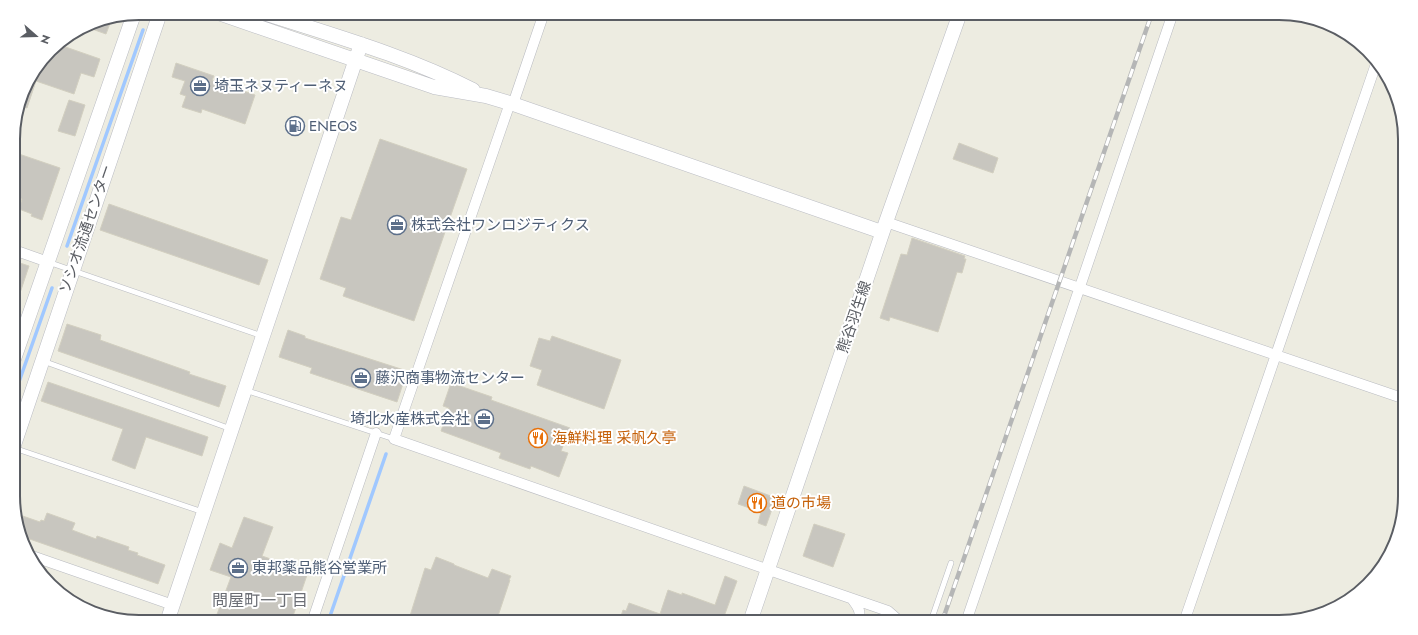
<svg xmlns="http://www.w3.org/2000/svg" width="1418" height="635" viewBox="0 0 1418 635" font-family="Jost,'Noto Sans JP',sans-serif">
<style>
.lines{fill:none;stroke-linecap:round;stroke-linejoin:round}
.stream{stroke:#a0c8ff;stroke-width:3.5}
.building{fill:#c8c6bf;stroke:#d2cfc0}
.lane-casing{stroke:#b9bbc1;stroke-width:6}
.street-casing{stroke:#b9bbc1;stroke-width:11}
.secondary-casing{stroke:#babcc3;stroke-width:15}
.lane{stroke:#fff;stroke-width:5}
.street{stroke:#fff;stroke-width:10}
.secondary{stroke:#fff;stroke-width:14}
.rail-casing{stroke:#b5b6b6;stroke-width:4.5}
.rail{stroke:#fff;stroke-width:3;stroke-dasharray:9;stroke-linecap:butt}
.labels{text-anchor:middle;stroke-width:4;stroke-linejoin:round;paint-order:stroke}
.service-label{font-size:15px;fill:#4e5e75;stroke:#fff;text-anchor:start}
.street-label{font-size:15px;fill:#5a5d63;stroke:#fff}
.food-label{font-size:15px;fill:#c56008;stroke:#fff;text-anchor:start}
.neighbourhood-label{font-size:16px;fill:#6b6e75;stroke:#fff}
.rim{fill:none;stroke:#5a5d63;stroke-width:2}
</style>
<rect width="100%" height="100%" fill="#edece1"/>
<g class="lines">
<path class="stream" d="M67,246L143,30
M14,396L52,288
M328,622L386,454"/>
</g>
<path class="building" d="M112,18L106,34L92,29L95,22Z
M57,44L100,59L94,77L81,73L74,94L36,81L27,108L20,106L26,83Z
M176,63L214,76L212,80L255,95L245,124L202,109L201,113L182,107L186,96L180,94L185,81L172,77Z
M69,100L85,105L75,136L58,131Z
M380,139L467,169L414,321L343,296L346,288L320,279L341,217L351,220Z
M959,143L998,158L993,173L953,159Z
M13,152L60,168L42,220L31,216L32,214L19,209L22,199L13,196Z
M109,204L268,260L259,285L100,230Z
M912,238L965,256L964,259H966L962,273L957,272L938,332L890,317L889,321L880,318L901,254L907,255Z
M14,261L29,266L15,308H14Z
M67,324L101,335L100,340L190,372L189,374L226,386L219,407L58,351Z
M288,330L305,336V338L407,371L397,402L310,373L312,368L279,357Z
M552,336L621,360L604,409L537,385L542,370L530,366L539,338L550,341Z
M48,382L208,437L202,456L146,437L135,469L112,460L123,429L41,401Z
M451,383L492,397L491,400L570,428L561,451L568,453L559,477L531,466L530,469L499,458L501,453L441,431L449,408L443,406Z
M744,486L776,498L766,526L758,523L761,512L738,504Z
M14,513L40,522L41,520L44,521L47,513L75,523L72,530L96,539L97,536L129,547L128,550L138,553L137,555L165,565L158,584L24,537Z
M244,517L273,527L262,556L308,572L291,622H217L219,618L216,617L231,577L210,570L220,543L232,548Z
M814,524L845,534L833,567L803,556Z
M436,557L454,564V565L488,578L492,569L511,576L509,580H510L496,622H417L409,619L425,568L431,570Z
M725,576L737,581L722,622H619L623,610L626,611L629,603L660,614L668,590L682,595V593L715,605Z"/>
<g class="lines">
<defs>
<path id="lane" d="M48,262L262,336
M43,361L231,429
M245,390L394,439
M14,448L203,512
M901,622C909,616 915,619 924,622
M925,622L928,621L933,615L951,563"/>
<path id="street" d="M510,103L394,439L769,570L888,611L896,618V622
M513,104L544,13
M886,222L1405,399
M14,250L48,262
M32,556L173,605
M852,599C858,607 862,612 858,622
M312,622L376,433
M966,622L1173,13
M1184,622L1377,61"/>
<path id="secondary" d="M218,13L434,87L486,96L513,104L882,232
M264,13C335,36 407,56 473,90
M14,359L134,14
M14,445L160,13
M167,622L361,44
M750,622L886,222L960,13"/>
</defs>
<use href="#lane" class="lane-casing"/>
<use href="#street" class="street-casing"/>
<use href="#secondary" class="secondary-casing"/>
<use href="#lane" class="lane"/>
<use href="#street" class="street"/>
<use href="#secondary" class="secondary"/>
<defs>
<path id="rail" d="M942,622L1152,13"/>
</defs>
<use href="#rail" class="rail-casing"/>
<use href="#rail" class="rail"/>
</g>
<defs>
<symbol id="office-ring" viewBox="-11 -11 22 22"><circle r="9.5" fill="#fff" stroke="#5c6f8a" stroke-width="1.5"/><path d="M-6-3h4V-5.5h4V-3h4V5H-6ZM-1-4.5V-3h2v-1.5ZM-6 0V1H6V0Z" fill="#5c6f8a"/></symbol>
<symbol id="fuel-ring" viewBox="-11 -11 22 22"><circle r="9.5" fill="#fff" stroke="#5c6f8a" stroke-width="1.5"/><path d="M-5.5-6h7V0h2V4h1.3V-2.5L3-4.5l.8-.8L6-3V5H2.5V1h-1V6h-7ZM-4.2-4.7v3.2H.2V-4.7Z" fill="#5c6f8a"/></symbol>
<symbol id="restaurant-ring" viewBox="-11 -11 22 22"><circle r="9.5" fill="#fff" stroke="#e8710a" stroke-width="1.5"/><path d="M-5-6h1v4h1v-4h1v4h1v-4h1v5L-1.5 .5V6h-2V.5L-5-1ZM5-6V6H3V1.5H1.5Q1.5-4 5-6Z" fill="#e8710a"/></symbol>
</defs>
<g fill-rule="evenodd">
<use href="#office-ring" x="189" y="75" width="22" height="22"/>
<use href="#fuel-ring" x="284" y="115" width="22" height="22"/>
<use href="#office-ring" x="386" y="214" width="22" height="22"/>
<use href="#office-ring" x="350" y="367" width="22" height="22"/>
<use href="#office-ring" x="473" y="408" width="22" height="22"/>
<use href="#restaurant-ring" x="527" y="427" width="22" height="22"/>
<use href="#restaurant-ring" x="746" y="492" width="22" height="22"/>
<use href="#office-ring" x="227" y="557" width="22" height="22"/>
</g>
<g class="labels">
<g class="service-label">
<text x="214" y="91">埼玉ネヌティーネヌ</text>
<text x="309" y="131">ENEOS</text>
<text x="411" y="230">株式会社ワンロジティクス</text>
<text x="375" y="383">藤沢商事物流センター</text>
<text x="470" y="424" text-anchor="end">埼北水産株式会社</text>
<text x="252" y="573">東邦薬品熊谷営業所</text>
</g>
<g class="street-label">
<text transform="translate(86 229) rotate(-71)" y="5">ソシオ流通センター</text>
<text transform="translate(854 317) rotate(-71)" y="5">熊谷羽生線</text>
</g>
<g class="food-label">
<text x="552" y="443">海鮮料理 采帆久亭</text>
<text x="771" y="508">道の市場</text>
</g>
<g class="neighbourhood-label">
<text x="260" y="606">問屋町一丁目</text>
</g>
</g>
<path d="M0 0H1418V635H0ZM139 20H1279A119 119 0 0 1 1398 139V496A119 119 0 0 1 1279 615H139A119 119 0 0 1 20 496V139A119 119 0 0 1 139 20Z" fill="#fff" fill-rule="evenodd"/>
<path class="rim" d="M139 20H1279A119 119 0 0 1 1398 139V496A119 119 0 0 1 1279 615H139A119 119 0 0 1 20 496V139A119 119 0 0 1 139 20Z"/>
<g transform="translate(36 36) rotate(110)" stroke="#ffffff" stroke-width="3" paint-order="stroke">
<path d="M0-3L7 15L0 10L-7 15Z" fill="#5a5d63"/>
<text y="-6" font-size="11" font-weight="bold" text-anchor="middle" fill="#5a5d63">N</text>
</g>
</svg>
